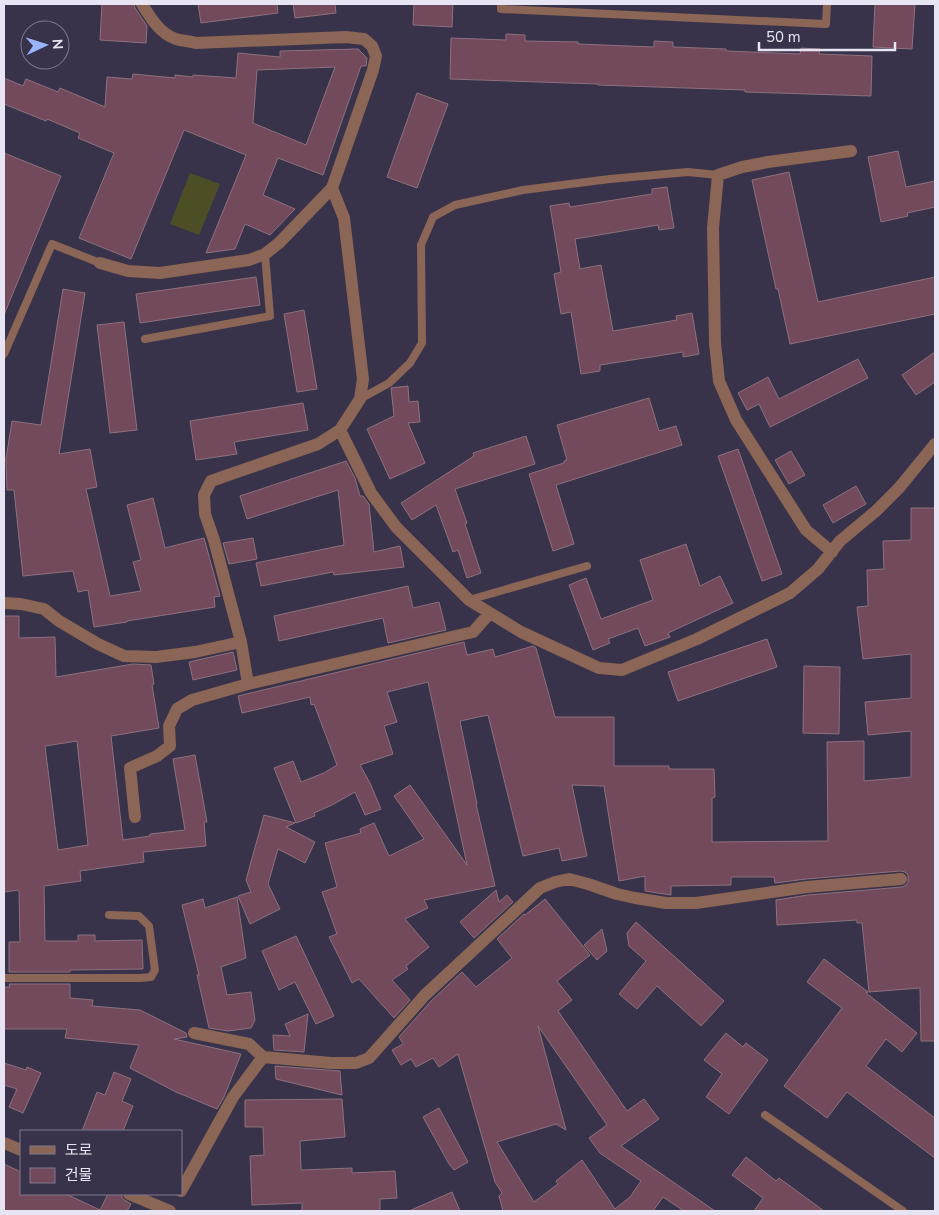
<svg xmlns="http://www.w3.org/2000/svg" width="939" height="1215" viewBox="0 0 939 1215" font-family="'Nunito Sans','Noto Sans KR',sans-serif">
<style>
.green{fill:#4d4e25}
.building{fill:#73495c;stroke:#8d717d;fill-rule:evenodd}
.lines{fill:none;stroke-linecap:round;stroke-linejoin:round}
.lane{stroke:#8b6555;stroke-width:8}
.street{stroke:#8b6555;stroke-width:12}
</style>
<rect width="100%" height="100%" fill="#38334a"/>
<path class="green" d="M190,173L220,184L199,235L170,224Z"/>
<path class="building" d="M102,4H134L135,8L147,26L146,43L100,40Z
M198,4H277L278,13L201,23Z
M293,4H335L336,13L295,18Z
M414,4H453L452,27L413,25Z
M875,4H915L912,49L873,47Z
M506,34L525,35V41L578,42V44L654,47V41L673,42V47L726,49V51L800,54L801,48L820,49L819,54L872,56L871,96L745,92V90L598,85V84L450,79L451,38L506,40Z
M358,49L367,58L366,66H361L323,175L278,158L263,195L295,209L270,235L245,224L235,249L206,253L246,155L184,130L131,259L79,238L114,153L78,138L80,133L47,119L46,121L4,104V78L23,86L26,79L58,92L60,88L105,107L107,77L132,79L133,74L175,78V75L193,77V75L236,78L238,53L280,57V51ZM335,67L306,145L253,123L257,70Z
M417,93L448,104L417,188L387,177Z
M898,151L906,187L935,181V207L907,213L908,216L881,222L868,157Z
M4,153L61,176L4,315Z
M789,172L818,302L935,277V314L790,344L778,289H776L752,180Z
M667,187L674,228L659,230L658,225L575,239L580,269L601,265L613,331L677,320L676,316L692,313L699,354L683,357V352L600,365V371L581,374L571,312L561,314L554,274L561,272L550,206L569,203L570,207L652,194V189Z
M256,277L260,305L140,323L136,294Z
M63,289L85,293L59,454L90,449L97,487L86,489L110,596L141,591L133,562L141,560L127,505L153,498L165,548L204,538L220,596L214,597L215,607L127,621V622L94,627L88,590L78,592L73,571L23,576L14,490H7L6,459L12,421L41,425Z
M304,310L317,389L297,392L284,314Z
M124,322L137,430L110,433L97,325Z
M935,352V382L916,395L902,375Z
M858,359L868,378L770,427L759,404L747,410L738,393L768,377L779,399Z
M408,386L409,402L418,401L420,422L408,423L425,463L390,479L367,429L394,416L391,388Z
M649,398L659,431L676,426L682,445L556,485L574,544L553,551L529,474L564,463V461L567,460L557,425Z
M303,403L308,430L234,442L237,454L196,460L190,421Z
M526,436L535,464L455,489L467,523L465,524L481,573L467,578L458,550L453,552L436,505L412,520L401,503L474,456L473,453Z
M738,449L782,574L762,581L718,456Z
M791,451L805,475L789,484L775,460Z
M346,461L355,478L360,496H363L369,504L374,552L400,546L404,567L334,575L333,572L261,586L256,563L344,545L338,490L247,519L240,496Z
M856,486L866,504L833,523L823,505Z
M911,508H935V1041H921L920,988L869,992L862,923H857V920L777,925L776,900L808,895L902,887L906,885L908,882V875L905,872L900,871L806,879L775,883L774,877H731V885L671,886V895L645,891V876L619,881L604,786L572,785L587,856L562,861L559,848L523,856L488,715L460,721L477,804H476L495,886L424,900L428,908L405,919L429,947L406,966L408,969L392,980L410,1000L394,1018L359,979L352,983L329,937L337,934L322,892L337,887L325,843L361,833L360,829L374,823L389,856L424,839L394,796L410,785L467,865L428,682L387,692L397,722L384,726L393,754L360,765L370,783L381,809L365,815L355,792L332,805L314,813L315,816L296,823L274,768L293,761L301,782L324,773L337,765L314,704L311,705L310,697L242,713L238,696L464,642L467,655L493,649L495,657L533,646L536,648L555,717H614V766H669V769H714L715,797L712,798V842L828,841L827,742L864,741V781L911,777V731L868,735L865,702L911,698V654L863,659L857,607L868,606L867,570L884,569L883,541L911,540Z
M253,538L257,559L229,564L223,543Z
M686,544L700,586L720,576L733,603L668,633L670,637L645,646L638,628L608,639L610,643L593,650L569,585L586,578L601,619L653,600L640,560Z
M408,586L413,608L439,602L446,630L388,643L383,618L279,641L274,616Z
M4,616H19V638L55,637L56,677L133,664L151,665L154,684L152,685L159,728L111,736L123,840L150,836V834L185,830L173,759L195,755L207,822H204L206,846L143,852L144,862L80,871L81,881L44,886L45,941H78V935H95V941L142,940L143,969L70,970V972H9V942H20L19,890L4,892ZM77,741L88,845L58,850L45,746Z
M767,639L777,667L678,701L668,672Z
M233,652L237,670L193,680L189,662Z
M804,666L840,667L839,734L803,733Z
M264,815L295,823L286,827L315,842L305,863L278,849L268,884L280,909L250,924L238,896L251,892L246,880Z
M496,890L499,902L507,895L513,902L474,938L460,922Z
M237,897L246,958L221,967L227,995L251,992L255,1020L251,1028L228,1031L209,1028L197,975H199L182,905L203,899L205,908Z
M545,899L590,955L557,981L572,1000L558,1011L627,1111L644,1099L659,1119L621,1146L715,1211H684L663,1197L653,1211H503L499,1196L502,1193L495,1182L458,1054L439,1067L433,1058L416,1067L411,1059L401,1065L392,1050L403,1044L399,1037L431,1001L462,972L476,987L512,958L497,939L524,914L525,915ZM538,1026L607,1125L589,1138L600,1153L641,1181L630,1197L615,1209L582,1160L556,1181L558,1184L534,1202L497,1142L556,1124L566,1130Z
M636,922L724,1001L701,1026L657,986L637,1009L619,994L646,961L629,946L627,933Z
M602,929L607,951L597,960L584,945Z
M296,936L334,1016L316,1024L295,982L279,990L262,951Z
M824,959L868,992L866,993L917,1033L902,1052L886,1039L866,1066L935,1118V1158L847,1092L827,1118L784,1086L842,1008L807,982Z
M9,984H70V998L93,1000L92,1006L140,1010L186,1033L187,1037L174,1039L241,1054L224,1097L217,1109L176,1092L130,1068L139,1045L65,1038L67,1029H4V987H10Z
M308,1014L304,1052L274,1050L273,1035L290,1036L285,1024Z
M726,1033L743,1047L746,1043L768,1060L729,1114L706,1097L722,1074L704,1060Z
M4,1063L26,1070L27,1067L41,1073L23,1113L9,1107L17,1089L4,1085Z
M275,1066L340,1071L342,1095L276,1079Z
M114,1072L131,1079L122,1101L133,1106L123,1131H82L97,1092L105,1095Z
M342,1099L345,1137L300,1141L301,1170L352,1168V1173L395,1171L397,1198L380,1199V1211H302V1203L252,1205L250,1156L264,1155L263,1127H245V1100Z
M439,1108L468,1162L454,1170L449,1164L423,1117Z
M746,1157L776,1181L779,1178L824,1211H754L763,1198L732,1175Z
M4,1164L21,1172V1194H66L100,1210L108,1194H119L121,1195L123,1199L131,1204L127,1211H4Z
M452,1192L460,1211H409Z"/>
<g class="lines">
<path class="lane" d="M501,4V9L826,24L827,4
M145,339L270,316L265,254
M4,354L52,244L100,263
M360,399L389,383L410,363L422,343L421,245L433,217L455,205L523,190L610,179L688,172L718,175
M469,600L587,566
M4,978H140L151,977L155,970L149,926L139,916L109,915
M765,1115L903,1211"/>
<path class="street" d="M100,263L128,271L160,273L249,260L265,254L279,243L332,188L373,70L376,56L372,46L364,39L346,37L196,43C189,41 182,41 176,39C160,34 150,17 142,4
M340,430L371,493L396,527L469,600L521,632L599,668L622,670L697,639L790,593L818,569L840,541L876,511L899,488L935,444
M832,552L806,530L736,420L719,381L715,343L713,228L718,175L742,167L768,162L851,151
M4,603L21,604L44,609L59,621L98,644L124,656L156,657L195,652L241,642
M248,684L241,642L214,540L205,514L204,495L211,481L318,444L340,430L360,399L363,379L344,218L332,188
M135,817L130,768L157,756L170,746L169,726L177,709L192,700L248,684L473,632L490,613
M194,1033L249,1044L263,1057L331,1063H356L369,1058L425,995L540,888L555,882L569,879L588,884L617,894L635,898L666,903H696L807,887L901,879
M4,1143L21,1150
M181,1191L233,1097L263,1057
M129,1194L170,1211"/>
</g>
<rect width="939" height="1215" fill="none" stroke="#e7e5f3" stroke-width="10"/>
<rect x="20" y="1130" width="162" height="65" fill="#38334a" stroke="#7e7a8e"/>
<rect x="30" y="1146" width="25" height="8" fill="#8b6555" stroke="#7e7a8e"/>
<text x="65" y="1155" font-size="15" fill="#e7e5f3">도로</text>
<rect x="30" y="1168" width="25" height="15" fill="#73495c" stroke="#7e7a8e"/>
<text x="65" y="1180" font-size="15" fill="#e7e5f3">건물</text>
<g transform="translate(45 45) rotate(86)"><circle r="24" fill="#38334a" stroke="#7e7a8e"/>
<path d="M0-4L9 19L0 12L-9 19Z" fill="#98b5fd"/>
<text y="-8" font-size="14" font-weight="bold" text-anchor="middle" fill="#e7e5f3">N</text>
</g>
<path d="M759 42v8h136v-8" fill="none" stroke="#e7e5f3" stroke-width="2.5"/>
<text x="766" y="42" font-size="15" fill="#e7e5f3" stroke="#38334a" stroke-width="4" paint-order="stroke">50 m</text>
</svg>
